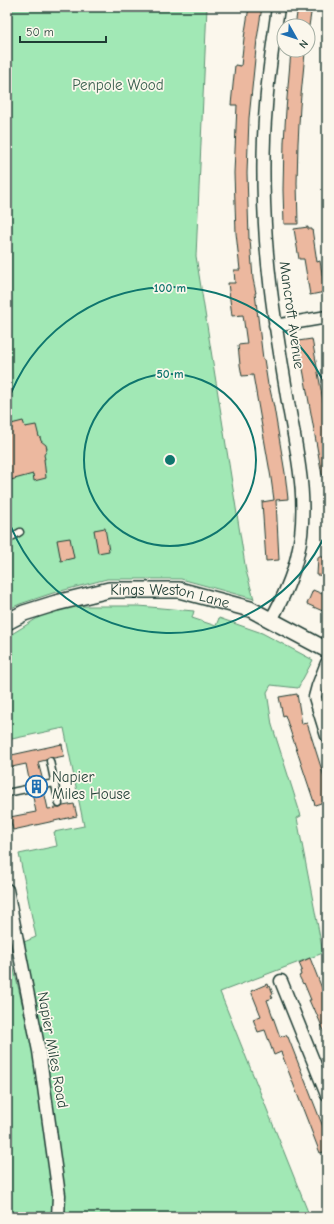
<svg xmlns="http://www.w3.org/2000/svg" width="334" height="1224" viewBox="0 0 334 1224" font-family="'Comic Neue',sans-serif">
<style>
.green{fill:#a1e8b5;stroke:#609274}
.building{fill:#ecb89f;stroke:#1f3d34}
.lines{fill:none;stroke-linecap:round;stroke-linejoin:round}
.service-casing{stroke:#1f3d34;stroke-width:9}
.minor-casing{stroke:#1f3d34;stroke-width:15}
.tertiary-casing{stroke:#1f3d34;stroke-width:18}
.service{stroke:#fbf7ec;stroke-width:6}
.minor{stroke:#fbf7ec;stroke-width:12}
.tertiary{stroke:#fbf7ec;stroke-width:15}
.ring{fill:none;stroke:#0f766e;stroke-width:2}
.labels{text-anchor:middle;stroke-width:3.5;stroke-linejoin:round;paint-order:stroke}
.park-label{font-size:15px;fill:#395f4e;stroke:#fbf7ec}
.street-label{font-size:15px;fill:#1f3d34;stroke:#fbf7ec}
.poi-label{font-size:15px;fill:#1f3d34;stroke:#fbf7ec;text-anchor:start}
.centre{fill:#0f766e;stroke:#fbf7ec;stroke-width:2}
.ring-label{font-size:12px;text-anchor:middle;font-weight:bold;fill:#0f766e;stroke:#fbf7ec;stroke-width:3.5;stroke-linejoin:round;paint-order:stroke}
</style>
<rect width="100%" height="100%" fill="#fbf7ec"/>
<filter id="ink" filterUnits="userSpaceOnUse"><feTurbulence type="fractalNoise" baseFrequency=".025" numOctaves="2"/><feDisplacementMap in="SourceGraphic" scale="8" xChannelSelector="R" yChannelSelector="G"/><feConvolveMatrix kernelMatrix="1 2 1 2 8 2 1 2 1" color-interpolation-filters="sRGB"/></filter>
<g filter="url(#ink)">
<path class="green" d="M7,7H207L196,256L246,571L254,599L181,579H107L53,593L20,604L7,610Z
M81,606H139L194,611L192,618L216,626L219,618L262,633L313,660L298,688L271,685L267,692L272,725L301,816L297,818L323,953L220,992L310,1217H65V1198L45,1052L24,942L36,937L19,854L57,846L54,832L84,826L64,728L7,740V637L44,614L55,608Z
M7,940L37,1066L54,1201L52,1217H7Z"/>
<path class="building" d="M249,7H262L257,39L249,118L247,173L249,239H250L253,279L256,293H255L263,359H264L268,385H269L274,407L285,473L288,499L276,500L279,560L266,561L262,502L274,500L271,478L253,375L242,376L240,365L238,345L247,344L243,315L232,316L228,283H235L234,270H240L236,233L234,173L237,105H231L235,65L241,66L244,38Z
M298,7H312L309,26H295Z
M291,51L305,53L300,106L298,143L297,183L298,224H284L283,190L284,142L286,110Z
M308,227V229H312L317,262L320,261L325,292L310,295L304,259H299L294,229Z
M312,339L327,423V474L322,475L298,341Z
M23,421L25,427L36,425L39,437H40L41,441L46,445L47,449L44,455L45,459H44L46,478L34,481L33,474L7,481V425Z
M105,528L109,551L98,553L94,530Z
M70,538L74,558L61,561L57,540Z
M318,557H327V576L317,575Z
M313,590L327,596V613L307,604Z
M297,694L302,724L307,723L327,786V801L315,805L285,715L283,716L279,697Z
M62,744L64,756L54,758L49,757L46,760L38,762L43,781L40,783V786L42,789H45L44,791L48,809L56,808H60L63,806L74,804L77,816L13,830L10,817L36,812L32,792L34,791L35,787L34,785L30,784L26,764L7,768V756Z
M310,958L327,1001V1038L314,1008L313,1009L309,1000H311L304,983L303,984L299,976L301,975L300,971L302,970L299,963Z
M267,984L268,987L270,986L273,994L271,995L273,998L267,1000L280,1037L286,1035L287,1037H288L327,1137V1151L320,1153L281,1052L274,1055L265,1030L258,1032L253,1019L261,1016L251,991Z"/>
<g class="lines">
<defs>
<path id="service" d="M7,540L20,532
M50,761L59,804
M44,785L55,783
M7,793L31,788"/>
<path id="minor" d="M275,326L327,317
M271,620C282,600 292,579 297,557C310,505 297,453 288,402C279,348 270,295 266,241C263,196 262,151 266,106C268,73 274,40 278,7
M327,663L318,686L315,697L327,736
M7,890L39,1051L59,1195L58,1217
M281,981L327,1095"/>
<g id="tertiary">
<path id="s1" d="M7,622L24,613L56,603L109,590H179L250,609L327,650"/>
</g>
</defs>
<use href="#service" class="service-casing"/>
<use href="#minor" class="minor-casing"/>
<use href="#tertiary" class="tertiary-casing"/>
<use href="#service" class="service"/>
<use href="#minor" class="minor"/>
<use href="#tertiary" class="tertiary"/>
</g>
</g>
<g class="ring">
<circle cx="170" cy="460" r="86"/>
<path d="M327 531A172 172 0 0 1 7 516M7 404A172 172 0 0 1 327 389"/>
</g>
<defs>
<symbol id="building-ring" viewBox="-11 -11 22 22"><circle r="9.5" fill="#fbf7ec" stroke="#1f6fb2" stroke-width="1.5"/><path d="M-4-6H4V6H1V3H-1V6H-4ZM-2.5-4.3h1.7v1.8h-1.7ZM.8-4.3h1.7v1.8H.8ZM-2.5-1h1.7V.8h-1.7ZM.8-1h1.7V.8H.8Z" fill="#1f6fb2"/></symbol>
</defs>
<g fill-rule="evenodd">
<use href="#building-ring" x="24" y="774" width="25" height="25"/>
</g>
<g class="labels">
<g class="park-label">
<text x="118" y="90">Penpole Wood</text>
</g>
<g class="street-label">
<text transform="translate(292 315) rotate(82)" y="5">Mancroft Avenue</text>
<text dy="5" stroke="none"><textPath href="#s1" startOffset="169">Kings Weston Lane</textPath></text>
<text transform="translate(53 1050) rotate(80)" y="5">Napier Miles Road</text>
</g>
<g class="poi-label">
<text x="52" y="782">Napier<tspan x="52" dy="17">Miles House</tspan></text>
</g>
</g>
<circle cx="170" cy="460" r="6" class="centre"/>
<g class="ring-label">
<text x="170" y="292">100 m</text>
<text x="170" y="378">50 m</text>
</g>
<rect width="334" height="1224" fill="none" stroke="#fbf7ec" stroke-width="24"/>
<rect x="12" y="12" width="310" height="1200" fill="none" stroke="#1f3d34" stroke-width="1.5" filter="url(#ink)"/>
<g transform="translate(296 38) rotate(129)"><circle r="19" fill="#fbf7ec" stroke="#a3ada2"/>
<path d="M0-3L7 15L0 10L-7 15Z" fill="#1f6fb2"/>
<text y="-6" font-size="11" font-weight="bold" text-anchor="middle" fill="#1f3d34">N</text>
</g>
<path d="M20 36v6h86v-6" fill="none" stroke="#1f3d34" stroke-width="2"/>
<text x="26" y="36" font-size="12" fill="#1f3d34" stroke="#fbf7ec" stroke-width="3" paint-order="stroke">50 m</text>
</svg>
